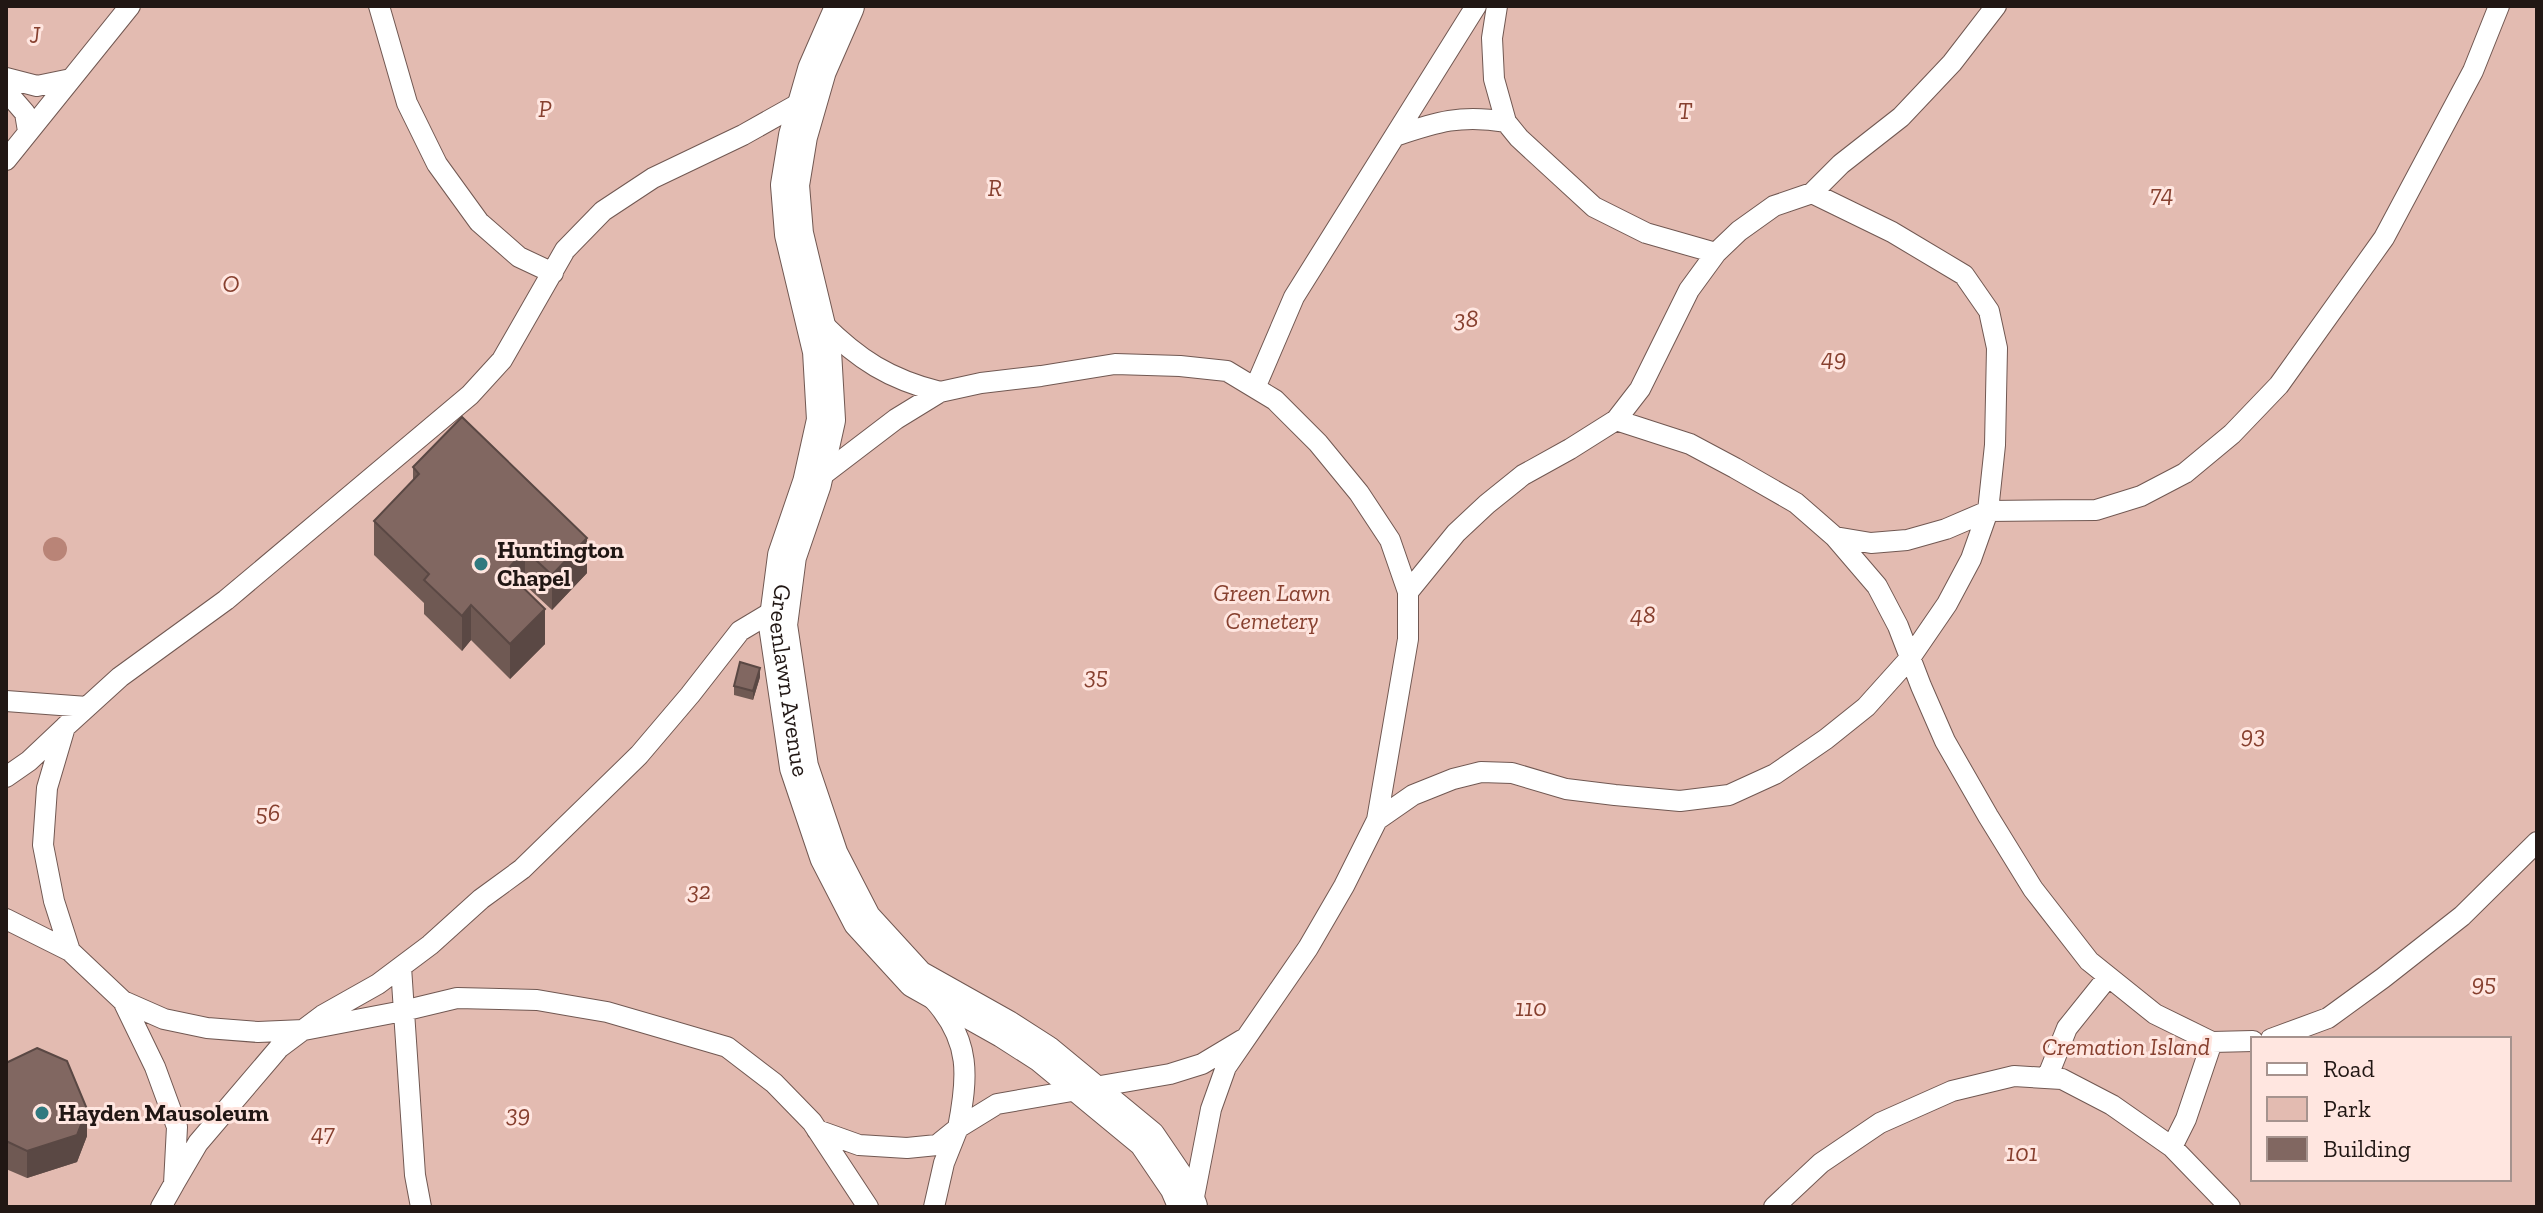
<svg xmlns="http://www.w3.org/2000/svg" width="2543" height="1213" viewBox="0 0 2543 1213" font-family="'Zilla Slab',serif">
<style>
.green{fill:#e3bbb1;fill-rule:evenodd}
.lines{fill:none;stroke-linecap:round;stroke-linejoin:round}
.lane-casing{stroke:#715852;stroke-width:22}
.street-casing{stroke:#715852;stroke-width:40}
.lane{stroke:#fff;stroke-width:20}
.street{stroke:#fff;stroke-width:38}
.tree{fill:#b98477}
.wall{fill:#6f5953}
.shaded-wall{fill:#5a4844}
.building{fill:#816761;stroke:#5a4844;stroke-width:2}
.poi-dot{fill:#30797f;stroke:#ffe6e0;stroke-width:3}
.labels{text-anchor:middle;stroke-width:6;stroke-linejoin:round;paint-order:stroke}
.park-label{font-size:24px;font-style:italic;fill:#87402f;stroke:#ffe6e0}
.poi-label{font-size:24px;font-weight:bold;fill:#211714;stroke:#ffe6e0;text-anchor:start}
.street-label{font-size:24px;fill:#211714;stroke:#ffe6e0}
</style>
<rect width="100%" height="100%" fill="#f6d8d0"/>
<path class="green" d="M6,6H2537V1207H6ZM2253,1039H2509V1179H2253Z"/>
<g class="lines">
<defs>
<path id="lane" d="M379,6L407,103L437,164L479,222L519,257L553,273
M1497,6L1492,38L1494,79L1506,122L1519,138L1594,207L1646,233L1716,253
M6,78L37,86L71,79
M6,91L25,113L28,131
M1395,136C1437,122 1461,114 1506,122
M6,160L130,6
M1812,193L1841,164L1901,117L1952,63L1996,6
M822,323C859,360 889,379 940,392
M1255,388L1294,297L1476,6
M1616,420L1690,444L1735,468L1796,503L1835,537L1877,586L1898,626L1921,686L1945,741L1988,816L2033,889L2089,961L2155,1014L2212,1042L2253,1041
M816,480L896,419L940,392L981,383L1041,376L1115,364L1180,366L1227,371L1275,400L1318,443L1359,493L1390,540L1408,592V639L1377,820L1344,886L1308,948L1226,1067L1211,1109L1192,1207
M1835,537L1871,543L1907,540L1946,529L1988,511L2096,510L2141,496L2185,473L2232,434L2279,385L2384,238L2473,71L2499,6
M6,701L87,707
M6,777L29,761L64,728
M1377,820L1413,795L1453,779L1481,772L1512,773L1566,789L1615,795L1680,801L1729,795L1775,774L1826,739L1866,707L1910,658L1947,604L1971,559L1988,511L1995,445L1997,348L1989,311L1964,275L1892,232L1812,193L1774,206L1739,231L1716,253L1689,290L1640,389L1616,420L1570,449L1523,475L1487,504L1456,533L1408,592
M6,919L70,951L123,1001L155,1067L177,1127L174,1184L161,1207
M70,951L54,901L43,845L47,788L65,727L120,677L226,600L470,395L502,360L565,250L603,211L653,178L743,135L807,99
M401,967L415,1175L421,1207
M123,1001L164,1019L207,1028L258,1032L304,1030L403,1011L457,998L537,1000L607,1012L727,1047L774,1083L812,1122L868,1207
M2271,1039L2328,1018L2383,978L2462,916L2537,842
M2047,1078L2067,1028L2108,977
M817,1130L859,1145L907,1148L937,1145L958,1128C968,1077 971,1041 934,1000
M2172,1147L2186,1119L2212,1042
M174,1184L198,1143L279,1048L323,1015L378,984L430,945L481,899L522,869L639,755L690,695L740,631L780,607
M934,1207L944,1163L958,1128L997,1104L1170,1074L1202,1064L1242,1040
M1774,1207L1821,1163L1880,1123L1952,1091L2014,1076L2062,1079L2112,1105L2172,1147L2230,1207"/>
<g id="street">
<path id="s1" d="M845,6L817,70L798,136L790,185L794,234L822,351L826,420L812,483L787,556L778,625L799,767L829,856L862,920L916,979L1005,1029L1044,1054L1147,1139L1179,1186L1188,1207"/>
</g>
</defs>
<use href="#lane" class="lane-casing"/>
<use href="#street" class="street-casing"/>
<use href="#lane" class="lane"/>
<use href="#street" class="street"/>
</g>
<circle class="tree" cx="55" cy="549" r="12"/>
<path class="wall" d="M413,467L587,573L552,610L525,585L522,587L545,644L510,679L471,640L462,651L424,614V603L374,555V521L413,480Z
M760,677L753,700L734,695V686Z
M6,1063L87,1136L77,1162L27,1178L6,1169Z"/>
<path class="shaded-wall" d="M587,538V573L552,610V575Z
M525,550V585L506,606V571Z
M471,605V640L462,651V616Z
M545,609V644L510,679V644Z
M760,668V677L753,700V691Z
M87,1109V1136L77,1162L27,1178V1151Z"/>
<path class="building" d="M462,417L587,538L552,575L525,550L506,571L545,609L510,644L471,605L462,616L424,580L429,574L374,521L419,474L413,467Z
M740,662L760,668L753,691L734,686Z
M37,1048L67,1061L87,1109L77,1135L27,1151L6,1141V1063Z"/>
<g class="poi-dot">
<circle cx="481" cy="564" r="8"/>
<circle cx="42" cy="1113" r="8"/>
</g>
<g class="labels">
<g class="park-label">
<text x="35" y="43">J</text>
<text x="545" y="117">P</text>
<text x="1685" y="119">T</text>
<text x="995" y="196">R</text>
<text x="2162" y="202">74</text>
<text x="231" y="292">O</text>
<text x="1466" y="327">38</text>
<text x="1834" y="366">49</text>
<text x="1272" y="601">Green Lawn<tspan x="1272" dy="28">Cemetery</tspan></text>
<text x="1643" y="623">48</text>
<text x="1096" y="684">35</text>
<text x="2253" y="743">93</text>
<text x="268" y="821">56</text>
<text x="699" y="899">32</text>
<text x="2484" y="991">95</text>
<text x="1531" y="1016">110</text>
<text x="2126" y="1055">Cremation Island</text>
<text x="518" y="1122">39</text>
<text x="323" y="1141">47</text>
<text x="2022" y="1161">101</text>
</g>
<g class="poi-label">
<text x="497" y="558">Huntington<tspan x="497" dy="28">Chapel</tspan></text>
<text x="58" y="1121">Hayden Mausoleum</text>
</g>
<g class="street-label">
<text dy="8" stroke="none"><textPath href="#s1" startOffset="694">Greenlawn Avenue</textPath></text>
</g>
</g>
<rect width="2543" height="1213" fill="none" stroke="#211714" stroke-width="16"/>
<rect x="2251" y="1037" width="260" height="144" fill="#ffe6e0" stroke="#a6938e" stroke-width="2"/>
<rect x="2267" y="1063" width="40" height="12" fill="#ffffff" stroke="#a6938e" stroke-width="2"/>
<text x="2323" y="1077" font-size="24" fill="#211714">Road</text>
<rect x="2267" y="1097" width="40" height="24" fill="#e3bbb1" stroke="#a6938e" stroke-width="2"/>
<text x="2323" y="1117" font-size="24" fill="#211714">Park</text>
<rect x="2267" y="1137" width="40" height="24" fill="#816761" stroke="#a6938e" stroke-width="2"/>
<text x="2323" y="1157" font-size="24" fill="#211714">Building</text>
</svg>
